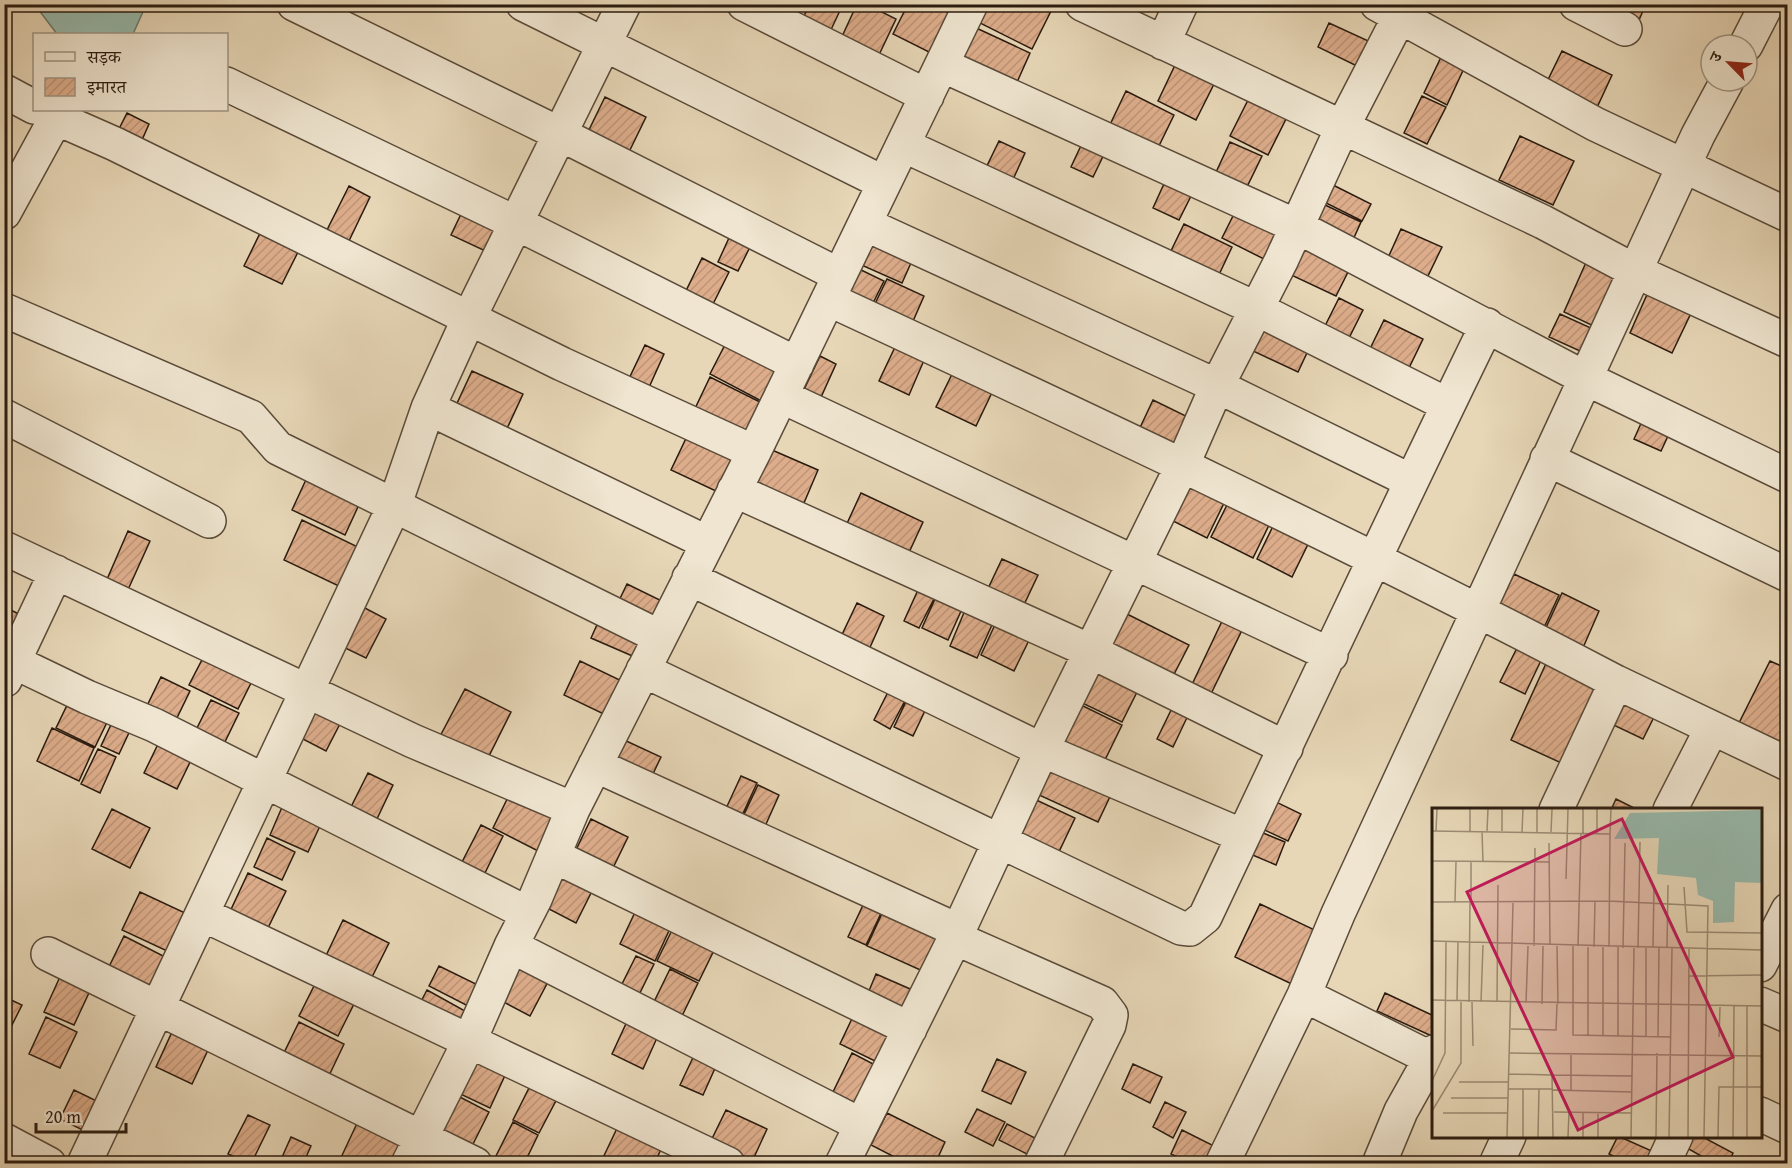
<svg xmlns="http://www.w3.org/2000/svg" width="1792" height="1168" viewBox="0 0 1792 1168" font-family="'Gentium Book Plus','Noto Serif Devanagari',serif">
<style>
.water{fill:#97baac;stroke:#6c7b6e;stroke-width:1.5}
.building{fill:url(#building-hatch);stroke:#2b1c10;stroke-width:1.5}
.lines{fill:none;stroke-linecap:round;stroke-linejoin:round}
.minor-casing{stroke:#5a4b3a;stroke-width:36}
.minor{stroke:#efe5d0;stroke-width:33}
.inset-road{fill:none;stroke:#9c8c74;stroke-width:1.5}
.view{fill:#c2185b;fill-opacity:0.15;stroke:#c2185b;stroke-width:3}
.inset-edge{fill:none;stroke:#2b1c10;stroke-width:3}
</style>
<defs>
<pattern id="building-hatch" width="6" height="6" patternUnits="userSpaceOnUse" patternTransform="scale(1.5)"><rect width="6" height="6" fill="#ddad8b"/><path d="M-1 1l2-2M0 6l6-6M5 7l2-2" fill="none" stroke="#be9477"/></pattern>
</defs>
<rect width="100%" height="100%" fill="#e7d7b7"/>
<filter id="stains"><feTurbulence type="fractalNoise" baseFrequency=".00333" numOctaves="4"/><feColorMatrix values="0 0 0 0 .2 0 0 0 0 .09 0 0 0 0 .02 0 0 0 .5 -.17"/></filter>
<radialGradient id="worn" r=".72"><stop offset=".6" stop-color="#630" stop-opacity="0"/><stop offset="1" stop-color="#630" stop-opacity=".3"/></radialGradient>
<path class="water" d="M35,5H146L133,34H57Z"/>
<path class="building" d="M809,4H843L829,34L802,21Z
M857,4H866L896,19L877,59L840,41Z
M908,4H936L954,14L933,54L893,34Z
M984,4H1042L1052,9L1032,49L976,21Z
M1618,4H1646L1639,20L1616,8Z
M1329,23L1375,44L1363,69L1318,47Z
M972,26L1030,53L1014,89L956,62Z
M1562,51L1612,75L1594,114L1543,90Z
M1443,53L1466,64L1447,105L1424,93Z
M1176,63L1215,82L1196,120L1158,101Z
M1126,91L1174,115L1155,154L1107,131Z
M1251,94L1289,113L1268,155L1230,136Z
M1422,96L1446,107L1427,144L1404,133Z
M605,97L646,117L628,154L587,134Z
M127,113L149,124L142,140L119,129Z
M1086,135L1108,146L1093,177L1071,167Z
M1520,136L1574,161L1553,205L1499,180Z
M999,141L1025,153L1011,184L984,172Z
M1230,142L1262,156L1243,195L1212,181Z
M1168,175L1195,188L1179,220L1153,208Z
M1331,184L1371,204L1362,221L1322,201Z
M349,186L370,197L347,245L325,234Z
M1323,204L1361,222L1352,242L1313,223Z
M463,210L506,230L494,255L451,235Z
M1236,210L1282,232L1268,261L1222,238Z
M265,223L303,242L282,284L244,266Z
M1184,224L1232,247L1216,281L1168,257Z
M734,227L755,237L738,271L718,262Z
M1401,229L1442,247L1427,278L1387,260Z
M873,235L915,254L902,283L859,264Z
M1307,237L1354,260L1336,296L1289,274Z
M702,258L729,272L710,310L683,297Z
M1588,258L1629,277L1604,331L1564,312Z
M857,268L884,281L869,311L843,298Z
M887,279L924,296L910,328L872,310Z
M1649,290L1692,311L1672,353L1630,333Z
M1339,298L1363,310L1346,344L1322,332Z
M1560,314L1602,333L1591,356L1549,337Z
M1268,319L1313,340L1298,372L1253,351Z
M1384,320L1423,339L1407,372L1368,353Z
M729,337L784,366L765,403L710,374Z
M645,345L664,354L646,394L626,385Z
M896,345L925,358L909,395L879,381Z
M820,356L836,364L817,406L800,398Z
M956,366L996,384L976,426L936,407Z
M472,371L523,394L504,435L453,412Z
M710,377L764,404L745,444L691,417Z
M1153,400L1192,419L1177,451L1138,432Z
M1647,410L1674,423L1661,451L1634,439Z
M690,430L737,452L718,492L671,470Z
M772,450L818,470L801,510L754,490Z
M310,471L363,496L345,535L292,510Z
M1189,478L1227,497L1207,538L1169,519Z
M861,493L923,522L906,559L844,530Z
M1231,497L1273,517L1253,558L1211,537Z
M302,520L362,549L343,588L284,560Z
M1276,520L1311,538L1292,577L1257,559Z
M128,531L150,541L126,594L105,584Z
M1002,559L1038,575L1021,611L985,595Z
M1514,574L1559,595L1542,632L1497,610Z
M922,581L939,589L919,628L904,621Z
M627,584L668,604L656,629L615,609Z
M940,588L966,600L948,640L922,628Z
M1562,593L1599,611L1582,650L1544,632Z
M857,603L884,616L867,654L839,641Z
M968,603L996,616L977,658L950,646Z
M361,606L386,619L366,658L341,646Z
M4,607L32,620L4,649Z
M1127,614L1189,645L1170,682L1109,651Z
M999,616L1033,632L1014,671L981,655Z
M1224,617L1244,626L1207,702L1188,693Z
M600,618L646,639L637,658L591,638Z
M1521,640L1545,652L1525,694L1500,682Z
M206,652L254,677L238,709L189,685Z
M1549,657L1606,683L1568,766L1511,740Z
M580,661L626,683L610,717L564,695Z
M1770,661L1788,669V732L1780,748L1737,727Z
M1100,662L1142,682L1122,722L1080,702Z
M161,677L190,691L173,726L144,712Z
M891,686L908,695L890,729L874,720Z
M465,689L511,712L484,766L437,742Z
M912,689L931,698L913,736L894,727Z
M1620,690L1658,709L1643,739L1605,721Z
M72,695L111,714L95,747L56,728Z
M316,699L345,714L326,751L297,736Z
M211,700L239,713L220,752L192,738Z
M1176,700L1192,707L1173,747L1157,739Z
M1079,704L1122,725L1103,764L1060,743Z
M116,714L134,722L119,754L101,746Z
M52,728L94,748L79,781L37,761Z
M161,738L194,754L177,789L144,773Z
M622,739L661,757L651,778L612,760Z
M98,749L116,757L100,793L81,784Z
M1056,759L1115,786L1098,822L1039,795Z
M368,773L393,785L375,823L349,811Z
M741,776L757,783L739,822L723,815Z
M758,785L779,795L762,833L740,823Z
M513,787L565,812L544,854L493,828Z
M286,798L325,815L308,852L270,835Z
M1032,798L1075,818L1057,856L1015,836Z
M1268,798L1301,814L1288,841L1254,825Z
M1616,799L1638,810H1611Z
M112,809L150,828L130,868L92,849Z
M591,819L628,837L610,874L573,856Z
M481,825L503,836L483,877L460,866Z
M1251,828L1285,842L1276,865L1241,850Z
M267,838L295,852L282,880L254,867Z
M248,873L286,891L265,934L228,916Z
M565,873L594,887L576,923L547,908Z
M140,892L198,919L180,957L122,930Z
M865,901L883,909L866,945L848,937Z
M1260,904L1321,933L1296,986L1235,957Z
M886,905L946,933L927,973L867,946Z
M638,906L673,922L655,961L620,944Z
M343,920L389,943L368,985L323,962Z
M676,922L718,942L699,981L657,961Z
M124,936L177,963L158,1000L106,973Z
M636,956L654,964L636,1001L618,992Z
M518,959L551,976L530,1016L498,999Z
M439,966L478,985L468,1006L429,986Z
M64,968L94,982L74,1025L44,1012Z
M670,969L698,983L680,1020L652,1006Z
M876,974L917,992L906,1016L866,998Z
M318,978L357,998L338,1036L299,1016Z
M427,990L465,1011L455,1030L417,1009Z
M1385,993L1434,1016V1037L1377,1011Z
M7,998L22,1005L4,1041V1004Z
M857,1008L895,1026L877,1062L840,1044Z
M630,1015L661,1029L643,1069L612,1054Z
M46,1017L77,1032L60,1068L29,1054Z
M299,1022L344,1044L326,1082L281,1059Z
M172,1032L209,1048L192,1084L156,1067Z
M698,1047L720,1057L703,1095L680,1085Z
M852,1053L877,1066L857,1104L833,1092Z
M474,1055L507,1071L490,1108L456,1092Z
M997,1059L1026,1072L1011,1104L982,1091Z
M1133,1064L1162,1077L1150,1103L1122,1089Z
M533,1080L560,1093L539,1133L513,1120Z
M74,1090L109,1107L95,1136L60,1119Z
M456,1095L489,1112L469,1152L435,1136Z
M1165,1102L1186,1112L1173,1138L1153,1127Z
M977,1109L1005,1122L993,1146L965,1132Z
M726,1110L767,1129L751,1164H737L707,1149Z
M887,1113L945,1142L935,1164H908L871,1145Z
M248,1115L270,1125L251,1164L228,1154Z
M360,1117L404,1138L392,1164H338Z
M513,1122L538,1135L524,1164H501L494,1160Z
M620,1122L664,1143L654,1164L601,1162Z
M1007,1124L1045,1143L1037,1159L999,1140Z
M1182,1130L1220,1149L1213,1164H1192L1171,1154Z
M1618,1136L1663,1156L1659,1164H1629L1609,1154Z
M1693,1136H1701L1733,1153L1728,1164H1715L1687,1148Z
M291,1137L311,1146L303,1164H279Z"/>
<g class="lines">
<defs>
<path id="minor" d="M294,4L560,134L839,275
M523,4L884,183
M744,4L927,96
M1082,4L1543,222L1635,271L1788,341
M1377,4L1595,124L1788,215
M1576,4L1625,29
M1163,43L1181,4
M1746,45L1767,4
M942,65L1296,226L1585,378L1788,476
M226,84L516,223L797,364
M4,91L34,107
M903,145L1257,309L1448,405
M4,213L56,118L115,144L562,364L754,452
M865,224L1217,386L1411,481
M828,299C1093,422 1357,546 1616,682L1556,810
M4,310L251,417L278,448L660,637
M781,396L1331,655
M428,408L708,543
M4,416L209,521
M1547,459L1788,575
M734,490L1090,651L1286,748
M4,548L413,741L573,809
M689,578L1042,750L1243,836
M4,657L87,697L154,725L527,913
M643,670L1181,928L1190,929L1205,917C1298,720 1391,522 1487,325
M5,680L56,572
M1616,682L1788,764
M595,765L959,931
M1670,810L1712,728
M554,856L910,1029
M202,914L728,1164
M955,938L1102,1003L1111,1015L1109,1025L1041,1164
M511,946L861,1125
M48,954L475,1164
M1760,965L1788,910
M1304,995L1434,1060
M1760,1004L1788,1016
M1760,1114L1788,1127
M4,1140L49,1164
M84,1164L395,504L428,408L469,318L624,4
M408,1164L469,1042L511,946L535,899L573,809L754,452L971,4
M842,1164L955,938L1042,750L1183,464L1217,386L1281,261L1342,128L1406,4
M1222,1164L1304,995L1338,914L1698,135L1727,81
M1379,1164L1401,1111L1434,1052
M1496,1164L1509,1136
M1663,1164L1676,1136"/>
</defs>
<use href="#minor" class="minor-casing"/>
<use href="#minor" class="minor"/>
</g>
<g transform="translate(1432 808)">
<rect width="330" height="330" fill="#e7d7b7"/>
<path d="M330,2V75L303,74L302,114L281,115V93L266,87L264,70L225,66L227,30L182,31L198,5Z" fill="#97baac"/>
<path class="inset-road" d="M0,23L178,26L177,139M4,23L5,1M38,23V1M50,23L51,54M55,23L56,1M70,23V1M90,24L91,1M105,24V1M119,24L120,1M151,25V1M165,25V1M178,26L179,1M117,35L118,137M0,53L118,54M134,71L136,1M252,79L255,124L330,125M0,94L177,93L276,98L272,329M23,94L24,54M39,94V54M0,133L330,142M102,138L103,40M125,138L126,196M141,138V227L239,229M146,138L149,25M156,139V228M162,139L163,93M191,140L193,35M206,140L208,34M221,140L222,77M235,140L236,77M257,168L330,167M0,192L330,198M25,193L26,134M37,194L38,94M40,194L41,238M49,194L51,137M65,194L66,77M94,195L96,138M110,196L111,138M315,198V329M79,221L124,222L125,196M171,228V139M186,229V139M214,229V140M226,229L227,140M287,229L288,199M78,245L330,248M77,266L120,267L121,329M120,267L200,268L202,140M0,273L13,245L14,134M27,274H77M77,281H121M121,282L200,284M139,282V246M19,290H76M0,303L29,255V194M122,304L199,305M11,305H75M166,305V329M75,329L81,95M91,329V281M106,329L107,281M136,329L137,304M151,329V305M199,329L200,268M224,329L225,245M237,329L240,140M256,329L257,141M286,329L287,279H330M301,329L302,198M330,329V186"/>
<path class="view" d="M190,11L301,249L146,322L35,84Z"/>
<rect width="330" height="330" class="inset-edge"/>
</g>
<rect width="1792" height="1168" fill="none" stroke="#e7d7b7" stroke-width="24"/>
<rect x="6" y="6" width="1780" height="1156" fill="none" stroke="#2b1c10" stroke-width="3"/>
<rect x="12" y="12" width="1768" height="1144" fill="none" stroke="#2b1c10" stroke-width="1.5"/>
<rect x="33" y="33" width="195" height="78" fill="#efe5d0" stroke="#a19583" stroke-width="1.5"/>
<rect x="45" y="52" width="30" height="9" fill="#efe5d0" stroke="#a19583" stroke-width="1.5"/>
<text x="87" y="63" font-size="18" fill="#2b1c10">सड़क</text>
<rect x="45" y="78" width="30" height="18" fill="url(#building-hatch)" stroke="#a19583" stroke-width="1.5"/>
<text x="87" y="93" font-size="18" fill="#2b1c10">इमारत</text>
<g transform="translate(1729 63) rotate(295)"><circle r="28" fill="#efe5d0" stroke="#a19583" stroke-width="1.5"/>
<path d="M0-4.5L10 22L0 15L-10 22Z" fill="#8f2418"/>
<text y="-9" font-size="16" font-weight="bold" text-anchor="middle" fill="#2b1c10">उ</text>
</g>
<path d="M36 1123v9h90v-9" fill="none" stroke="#2b1c10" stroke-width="3"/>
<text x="45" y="1123" font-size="18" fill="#2b1c10" stroke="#efe5d0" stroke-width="4.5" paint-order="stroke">20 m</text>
<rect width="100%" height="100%" filter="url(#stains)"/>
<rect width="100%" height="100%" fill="url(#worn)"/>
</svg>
